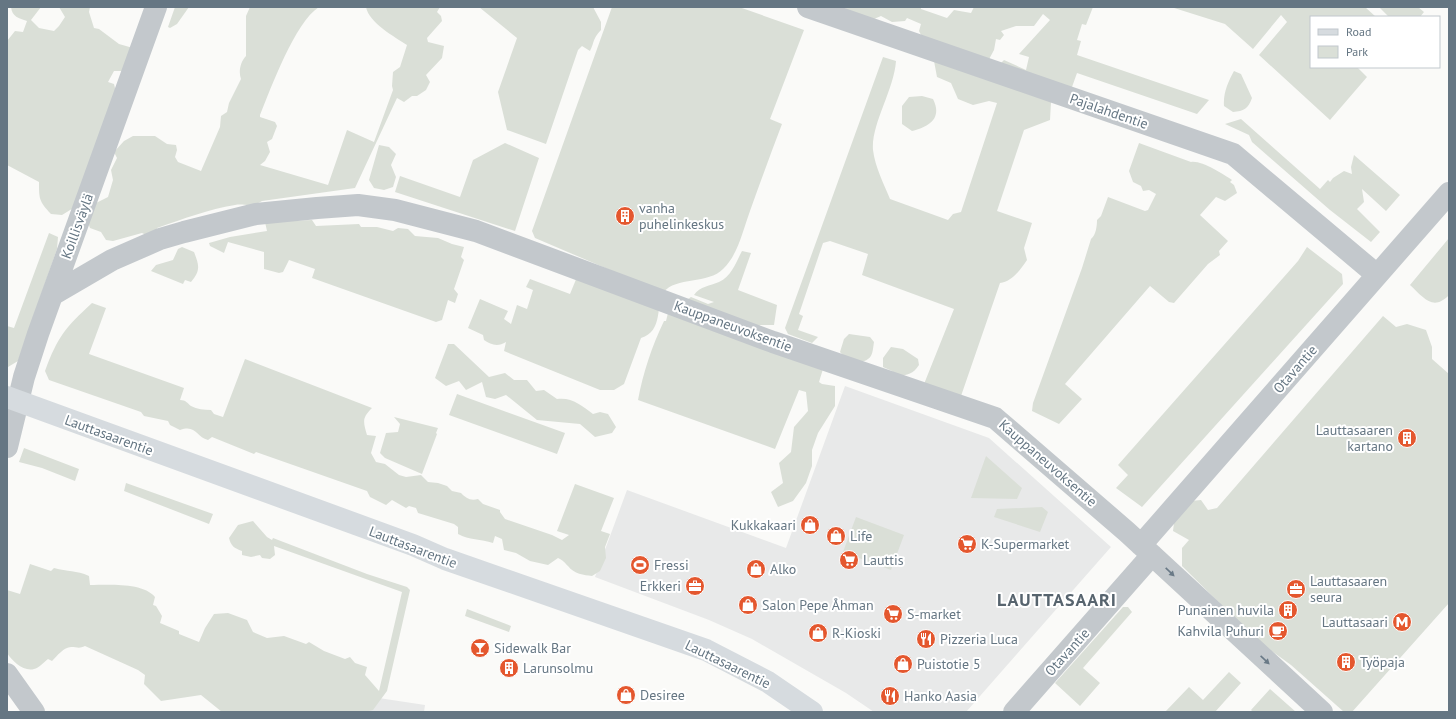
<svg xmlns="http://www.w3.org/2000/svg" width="1456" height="719" viewBox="0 0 1456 719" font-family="'PT Sans',sans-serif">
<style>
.built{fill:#e8e9e9}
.green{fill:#dadfd7;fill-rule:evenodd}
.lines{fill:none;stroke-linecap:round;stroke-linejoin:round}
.minor{stroke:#c3c8cc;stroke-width:22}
.secondary{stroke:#d6dbdf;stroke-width:22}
.oneway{fill:#6a7a87}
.labels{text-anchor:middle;stroke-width:4;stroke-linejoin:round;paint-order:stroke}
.street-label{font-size:14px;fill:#657683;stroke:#fff}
.poi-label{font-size:14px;fill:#657683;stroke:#fff;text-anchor:start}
.district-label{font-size:18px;font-weight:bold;letter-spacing:1px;fill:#57646e;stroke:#fff}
</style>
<rect width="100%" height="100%" fill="#fafaf8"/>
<path class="built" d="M845,386L989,438L1111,547L966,712H874L846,693L752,639L709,620L595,577L627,490L786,548Z
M339,692L425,705L424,712H325Z"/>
<path class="green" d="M11,7H41L31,20L39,28L54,31L59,26L65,17L59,7H90L89,12L94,28L99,29L119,44L133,48L123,71H114L108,82L114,84L116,92L75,207L62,215L51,214C39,201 39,199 39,182L7,165V41L15,31L23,32L27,21C19,18 12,17 11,7Z
M175,7H189L177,24L170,28L168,27Z
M250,7H319C295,22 271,88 260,115V117L275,122L277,126L272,139L267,142L270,152L265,161L260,165L328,185L347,130L374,142L393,90L392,86L393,72L400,67L407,45C395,37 369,23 366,7H440L437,12L441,16L442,21L427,38L428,42L444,46L442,58L426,75L430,82L426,90L417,96H412L404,102L397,98L355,188L262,201C249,209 246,203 235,205C209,209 183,219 157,228L156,231L146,235L142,233L113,241L106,240L101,232L90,228L87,220L94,204L108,197L113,180L111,170L117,158L114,152L124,141L133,136H155L167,144L176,145L177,150L175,157L178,162L201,171L220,127L221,116L227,112L229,103L241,79C238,71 241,61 246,56V16Z
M479,7H593L601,22V30C592,40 595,41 590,51L582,46L578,50L546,144L507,130L498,92L517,38Z
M612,7H739L804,30L770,119L782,124C771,153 760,183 750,211C743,230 738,255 723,269C709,284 675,277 664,292C655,305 664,331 641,338L624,384L614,390H600L504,351L506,342C498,347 491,345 484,340L483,335L468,328L480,299L508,311L504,319L511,324L517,305L527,309L533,290L526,287L530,279L570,294L577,277L610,270L535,238L532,231Z
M844,7H921V9L947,18L954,10L971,13L974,7H1093L1086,25L1082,24L1077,40L1081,41L1077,55L1209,100L1197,114L1077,73L1072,87L1051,102L1050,120L1024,130L997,211L1032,223L1024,248L1027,260C1021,269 1012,282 1000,283L961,396L924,384L954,309L862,275L868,254L830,241L823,243L799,314L803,316L798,330L818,337L812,343L788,334L785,328L883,57L896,61C894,90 871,124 873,150C875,167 884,184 890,199L948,220L953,214L961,212L997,103L989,101L973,105L958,99L951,83L937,77L934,61L919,31L921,24L907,18L905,21L892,22L881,16L874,19L851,16ZM1043,14L1050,20L1019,54L1029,57L1026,70L1004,60L1000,64L987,63L994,50L996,39L1000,40L1004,35L1001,31L1016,26H1034Z
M1171,7H1365L1376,17H1311V67H1357L1367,77L1330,120L1259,55L1287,22L1281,15L1253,49L1225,24Z
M1379,7H1418L1424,12L1420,17H1389Z
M1234,71L1241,74L1252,98C1248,109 1244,111 1233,112L1224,106C1223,93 1228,82 1234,71Z
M922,96L933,99C943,119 928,127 912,131L902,124V106L909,97Z
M1241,119L1320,189L1328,180L1330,182L1333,178L1344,171L1352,174L1351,167L1354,155L1400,195L1386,211L1362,189L1364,202L1357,209L1380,232L1371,242L1330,210L1252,142L1249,135L1225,124Z
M505,143L539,158L515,231L395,192L400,176L460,197L473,160Z
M1139,143L1191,162C1201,160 1223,174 1232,180L1230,182L1234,185L1237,193L1225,201L1216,197L1200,215L1228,241L1219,251L1220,255L1208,264L1174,303L1169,302L1150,286L1065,384L1082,399L1059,424L1032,411L1033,403L1082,268L1091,239C1096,235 1097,226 1097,220L1101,216L1108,197L1145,211L1148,210L1156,194L1149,190L1143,191L1141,186L1133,182L1129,171Z
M379,145L389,147L396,154L391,165L396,177L393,187L384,190L374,188L369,180Z
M312,220L316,226L359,224L361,227H377L393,231L398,228L408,229L415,236L438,238L452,244L464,247L461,257L464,260L454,289L458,294L455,303L448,300L442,320L436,322L312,278L315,269L289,260L283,272L279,273L264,269V252L228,242L224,253L210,246L209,243L230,237L267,231L265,222Z
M49,233L58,237L57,249L18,361L8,367L7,366V326L14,328Z
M1449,238V295C1433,312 1423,297 1410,285Z
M182,247L194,252C199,265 201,270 191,282L185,280L183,284L151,271L156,265L173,260L178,249Z
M1307,247L1342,274L1343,284L1142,507L1116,488L1128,475L1118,465L1298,261Z
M742,251L751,253L738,290L777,305L774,325H759L823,369L819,382L822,384L835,386V406L818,433L812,450V466L806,483L793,501L778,507L771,492L783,483L779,463L791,452L794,427L808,411L806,392L799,390L775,449L638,400C643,373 652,346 664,321H666L668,313L691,297L708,304L714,302L694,295C700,286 710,286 719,282C732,276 736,262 742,251Z
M92,303L106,308L89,354L184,388L180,400C186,400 187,403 191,406C197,409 204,410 211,410L214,414L223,417L245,359L372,408C362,418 363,421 367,435L376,436L371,453L376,462L385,464L399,475L406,477L421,475L428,482L438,483L447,486L452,491L461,493C466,498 470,501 478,499L483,504L500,510V512L505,519L552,535L562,540L569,535L557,531L575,484L614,498L601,531L610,534L605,547L606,558L600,571L592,576C584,575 574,574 568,566C564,562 564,561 558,558L548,565L530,561L516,553L504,550L502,539L495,536L493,543C481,539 469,540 458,534V527L454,524L418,513L416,508L409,506L406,508L392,500L386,505L370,497L367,491L256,452L254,454L212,437L208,440C196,437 196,424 180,430L170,425L168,421L144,416L141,412L49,380L45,371C58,336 65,328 92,303Z
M1383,316L1396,327L1407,324L1426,330L1432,347V359L1449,374V603L1352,712H1344L1291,665L1258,641L1182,566V548L1189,540L1173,531L1174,523L1191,501L1201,500L1208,510L1217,508Z
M849,334L870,337L874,342C873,348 873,356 868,359C860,366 845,358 840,352L844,339Z
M448,344H454L489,377L505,373L514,380H527L536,391L544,390L557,399C572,397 581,405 593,414L600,412L608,414L616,427L612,433L595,437L580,424L537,420L506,395L495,399L486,397L482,382L466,390L459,381L446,386L435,378Z
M891,347L903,349L918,359L919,365C913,374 908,375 897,376L892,371L883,367V358Z
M457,394L565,433L557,454L449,415Z
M394,417L438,428L436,433L437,434L422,474L385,458L380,453L386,433L398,432L400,424Z
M24,448L79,469L75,481L42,468L19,462Z
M986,456L1022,488L1017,499L971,498Z
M126,483L213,514L209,524L124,491Z
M1042,507L1048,512L1040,532L994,517L997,509Z
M856,517L904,535L891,570L843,552Z
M253,521L267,537L272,540L273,538L367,574L407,587L410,590L387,691L373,710L364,712H222L201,695L161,701L144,684L145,675L138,670L85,646C79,649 77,647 71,647C64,647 57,656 52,661L48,659C44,662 39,668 34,669C24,672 12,661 7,653V590L20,594L30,564L51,571L54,568C68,572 76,570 89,576L90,585C107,585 143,582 155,597L153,605L156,606L162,616L160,623L179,631V634L199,642L205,628L214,614L228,613L247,620L253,632L267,638L284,636L306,644L309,642L324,651L345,659L350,657L355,663L367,667L365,675L379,691L402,592L274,546L275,555L270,559L262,558L260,555L251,557L242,555V551C234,548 231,546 229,538L238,525Z
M1123,607H1128L1132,612L1083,668L1100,683L1080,706L1055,683Z
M467,609L511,626L509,632L465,616Z
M1229,672L1241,683L1215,712H1165L1189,687L1203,700Z
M1270,689L1296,712H1253L1251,710Z"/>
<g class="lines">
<path class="minor" d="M808,7L1233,154L1377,275
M52,295L112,260L160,239L184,232L256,214L317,208L358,205L395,210L476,231L773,342L995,418L1127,532L1322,712
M7,447L24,377L38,334L156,7
M1141,545L1449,193
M7,674L34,712
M1014,712L1152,555"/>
<path class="secondary" d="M7,397L413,545L445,559L706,650L768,682L812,712"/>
</g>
<defs><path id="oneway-solid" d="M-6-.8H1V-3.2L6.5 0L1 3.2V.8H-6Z"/></defs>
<g class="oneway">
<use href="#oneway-solid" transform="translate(1170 572) rotate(44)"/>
<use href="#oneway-solid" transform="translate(1265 660) rotate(43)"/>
</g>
<defs>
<symbol id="building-disc" viewBox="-11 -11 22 22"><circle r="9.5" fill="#e4572e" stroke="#fff"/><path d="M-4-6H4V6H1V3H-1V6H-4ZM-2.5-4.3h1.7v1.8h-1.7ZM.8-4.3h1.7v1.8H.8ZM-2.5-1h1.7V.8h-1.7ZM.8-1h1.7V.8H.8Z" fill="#fff"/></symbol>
<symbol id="shop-disc" viewBox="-11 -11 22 22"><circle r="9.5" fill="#e4572e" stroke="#fff"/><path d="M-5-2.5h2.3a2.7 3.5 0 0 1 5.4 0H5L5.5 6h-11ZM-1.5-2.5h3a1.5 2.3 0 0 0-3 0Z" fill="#fff"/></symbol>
<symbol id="supermarket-disc" viewBox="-11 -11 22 22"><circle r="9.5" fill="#e4572e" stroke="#fff"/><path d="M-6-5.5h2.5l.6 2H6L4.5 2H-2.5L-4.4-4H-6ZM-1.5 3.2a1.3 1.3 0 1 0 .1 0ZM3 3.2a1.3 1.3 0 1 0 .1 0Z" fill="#fff"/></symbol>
<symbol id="stadium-disc" viewBox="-11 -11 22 22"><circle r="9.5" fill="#e4572e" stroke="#fff"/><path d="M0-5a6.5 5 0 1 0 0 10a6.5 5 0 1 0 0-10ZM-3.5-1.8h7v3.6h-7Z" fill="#fff"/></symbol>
<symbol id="office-disc" viewBox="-11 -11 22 22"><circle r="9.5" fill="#e4572e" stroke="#fff"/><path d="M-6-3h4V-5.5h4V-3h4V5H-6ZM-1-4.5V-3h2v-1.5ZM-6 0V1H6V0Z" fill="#fff"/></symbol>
<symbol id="metro-disc" viewBox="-11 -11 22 22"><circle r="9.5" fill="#e4572e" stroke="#fff"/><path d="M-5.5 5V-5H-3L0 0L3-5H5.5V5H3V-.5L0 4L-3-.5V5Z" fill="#fff"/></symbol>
<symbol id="cafe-disc" viewBox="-11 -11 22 22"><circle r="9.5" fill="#e4572e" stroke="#fff"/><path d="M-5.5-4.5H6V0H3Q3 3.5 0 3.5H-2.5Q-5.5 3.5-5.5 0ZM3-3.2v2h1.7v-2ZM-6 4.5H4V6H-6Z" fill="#fff"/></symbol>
<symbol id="restaurant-disc" viewBox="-11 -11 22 22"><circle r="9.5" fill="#e4572e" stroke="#fff"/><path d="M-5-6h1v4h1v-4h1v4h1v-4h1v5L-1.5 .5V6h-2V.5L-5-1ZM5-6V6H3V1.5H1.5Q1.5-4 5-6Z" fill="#fff"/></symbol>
<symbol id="bar-disc" viewBox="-11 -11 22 22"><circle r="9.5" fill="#e4572e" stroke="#fff"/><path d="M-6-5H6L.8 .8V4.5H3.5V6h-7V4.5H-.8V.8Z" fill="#fff"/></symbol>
</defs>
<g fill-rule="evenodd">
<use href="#building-disc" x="614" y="205" width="22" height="22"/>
<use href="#building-disc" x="1396" y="427" width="22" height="22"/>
<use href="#shop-disc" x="799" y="514" width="22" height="22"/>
<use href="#shop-disc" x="825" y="525" width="22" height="22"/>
<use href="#supermarket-disc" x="956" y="533" width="22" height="22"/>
<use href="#supermarket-disc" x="838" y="549" width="22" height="22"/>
<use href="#stadium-disc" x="629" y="554" width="22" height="22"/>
<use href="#shop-disc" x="745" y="558" width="22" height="22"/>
<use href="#office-disc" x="684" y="575" width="22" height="22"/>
<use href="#office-disc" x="1285" y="578" width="22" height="22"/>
<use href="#shop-disc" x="737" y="594" width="22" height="22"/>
<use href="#building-disc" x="1277" y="599" width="22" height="22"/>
<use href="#supermarket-disc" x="882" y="603" width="22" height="22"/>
<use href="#metro-disc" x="1391" y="611" width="22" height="22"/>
<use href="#cafe-disc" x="1267" y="620" width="22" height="22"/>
<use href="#shop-disc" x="807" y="622" width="22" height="22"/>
<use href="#restaurant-disc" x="915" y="628" width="22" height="22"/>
<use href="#bar-disc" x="469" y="637" width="22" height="22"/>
<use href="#building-disc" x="1335" y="651" width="22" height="22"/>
<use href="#shop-disc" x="892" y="653" width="22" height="22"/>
<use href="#building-disc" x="498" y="657" width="22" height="22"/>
<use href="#shop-disc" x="615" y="684" width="22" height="22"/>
<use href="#restaurant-disc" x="879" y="685" width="22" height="22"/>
</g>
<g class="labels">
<g class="street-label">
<text transform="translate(1109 111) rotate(19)" y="5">Pajalahdentie</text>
<text transform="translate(77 226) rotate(-70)" y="5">Koillisväylä</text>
<text transform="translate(733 326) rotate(20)" y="5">Kauppaneuvoksentie</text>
<text transform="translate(1295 369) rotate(-49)" y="5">Otavantie</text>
<text transform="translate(109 435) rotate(20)" y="5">Lauttasaarentie</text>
<text transform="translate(1048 463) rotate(41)" y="5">Kauppaneuvoksentie</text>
<text transform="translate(413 547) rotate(21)" y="5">Lauttasaarentie</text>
<text transform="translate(1067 652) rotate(-48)" y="5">Otavantie</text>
<text transform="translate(728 664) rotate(26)" y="5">Lauttasaarentie</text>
</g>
<g class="poi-label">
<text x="639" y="213">vanha<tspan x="639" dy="16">puhelinkeskus</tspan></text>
<text x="1393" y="435" text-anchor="end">Lauttasaaren<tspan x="1393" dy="16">kartano</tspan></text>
<text x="796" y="530" text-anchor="end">Kukkakaari</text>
<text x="850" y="541">Life</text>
<text x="981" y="549">K-Supermarket</text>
<text x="863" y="565">Lauttis</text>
<text x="654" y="570">Fressi</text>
<text x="770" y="574">Alko</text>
<text x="1310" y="586">Lauttasaaren<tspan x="1310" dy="16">seura</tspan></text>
<text x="681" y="591" text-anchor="end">Erkkeri</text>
<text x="762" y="610">Salon Pepe Åhman</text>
<text x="1274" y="615" text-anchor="end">Punainen huvila</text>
<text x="907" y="619">S-market</text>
<text x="1388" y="627" text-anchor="end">Lauttasaari</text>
<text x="1264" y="636" text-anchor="end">Kahvila Puhuri</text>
<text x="832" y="638">R-Kioski</text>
<text x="940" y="644">Pizzeria Luca</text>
<text x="494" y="653">Sidewalk Bar</text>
<text x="1360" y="667">Työpaja</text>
<text x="917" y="669">Puistotie 5</text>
<text x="523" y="673">Larunsolmu</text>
<text x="640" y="700">Desiree</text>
<text x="904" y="701">Hanko Aasia</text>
</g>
<g class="district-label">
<text x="1057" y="606">LAUTTASAARI</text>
</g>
</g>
<rect width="1456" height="719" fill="none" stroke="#657683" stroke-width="16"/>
<rect x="1310" y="16" width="130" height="52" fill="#ffffff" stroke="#c1c8cd"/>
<rect x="1318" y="29" width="20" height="6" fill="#d6dbdf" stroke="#c1c8cd"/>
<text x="1346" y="36" font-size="12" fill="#657683">Road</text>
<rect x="1318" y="46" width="20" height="12" fill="#dadfd7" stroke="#c1c8cd"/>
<text x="1346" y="56" font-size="12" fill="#657683">Park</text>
</svg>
